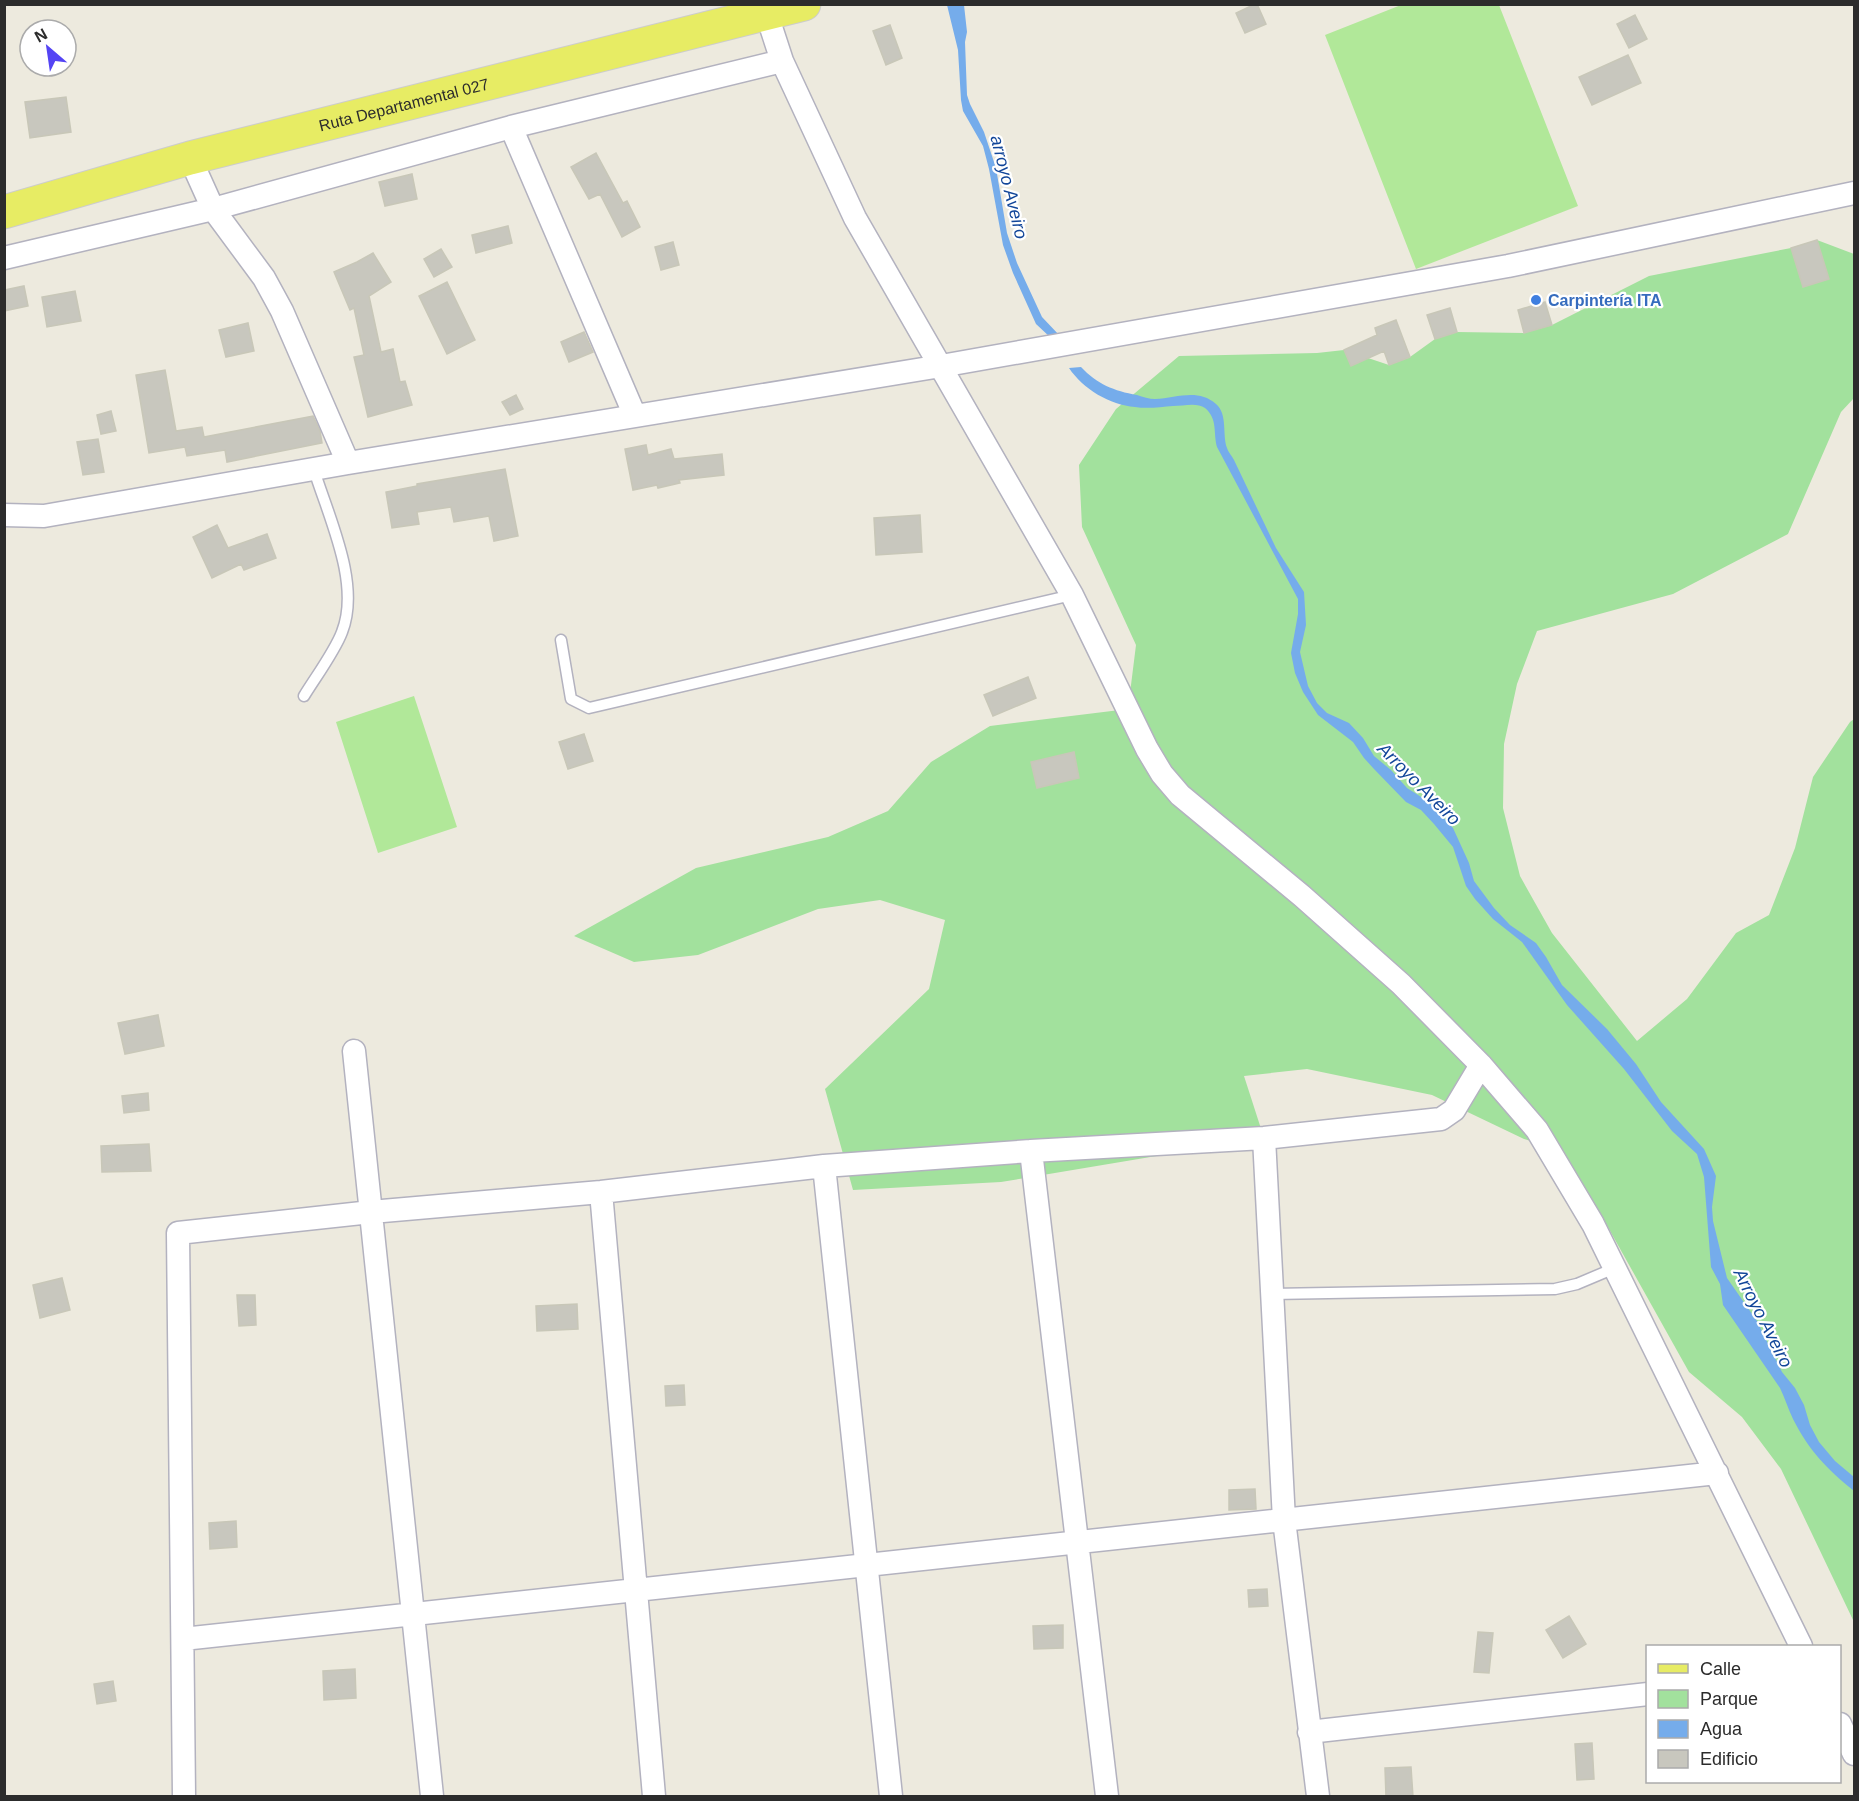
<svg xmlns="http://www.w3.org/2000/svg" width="1859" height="1801" viewBox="0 0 1859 1801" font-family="Helvetica,sans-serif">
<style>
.green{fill:#a2e19d}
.pitch{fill:#b1e899}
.water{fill:#75aceb}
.building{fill:#c8c7be;stroke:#c8c7b8;stroke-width:1.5}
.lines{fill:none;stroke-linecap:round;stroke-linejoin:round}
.lane-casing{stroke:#b3b2bf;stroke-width:13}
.street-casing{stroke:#b3b2bf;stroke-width:25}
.primary-casing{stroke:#ccc;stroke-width:35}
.lane{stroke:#fff;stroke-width:10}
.street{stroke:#fff;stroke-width:22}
.primary{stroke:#e7ec64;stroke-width:33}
.shop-dot{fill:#3f7fe0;stroke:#fff;stroke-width:2}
.labels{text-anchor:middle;stroke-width:4.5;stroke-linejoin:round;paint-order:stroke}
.street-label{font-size:16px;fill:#2c2c2c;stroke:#fff}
.shop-label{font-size:16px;font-weight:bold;fill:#366cbe;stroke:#fff;text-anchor:start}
.water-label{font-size:18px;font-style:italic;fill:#124699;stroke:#fff}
</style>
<rect width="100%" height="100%" fill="#edeade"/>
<path class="green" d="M1817,240L1854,254V398L1841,412L1788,534L1673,594L1537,631L1517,684L1504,744L1503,808L1520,876L1552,933L1637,1041L1687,999L1736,933L1769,915L1795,848L1813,777L1850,722L1854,719V1622L1781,1469L1742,1417L1689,1372L1600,1213L1553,1171L1538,1143L1524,1139L1432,1095L1307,1069L1244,1076L1264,1138L1001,1182L853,1190L825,1089L929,989L945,920L880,900L818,909L698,955L634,962L574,936L696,868L828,837L888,811L931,762L990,726L1128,709L1136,645L1082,527L1079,465L1116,409L1179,356L1317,353L1344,350L1389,365L1410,357L1435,339L1457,332L1524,333L1552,325L1649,276L1791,248Z"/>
<path class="pitch" d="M1401,5H1499L1578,206L1416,269L1325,35Z
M414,696L457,827L378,853L336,722Z"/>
<path class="water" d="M947,5H964L967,32L965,42L967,95L970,104L984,132L996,168L1007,233L1017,263L1042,317L1060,336L1051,338L1036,324L1013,273L1003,245L989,169L983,146L963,111L961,100L958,50Z
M1081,367C1097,384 1114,391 1137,395C1143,397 1149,399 1155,399C1177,398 1198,388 1216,404C1228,414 1222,435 1227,448C1228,452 1232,456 1234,460L1276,548L1304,592L1306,625L1300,652L1308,686L1317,703L1327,713L1349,723L1363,738L1374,756L1391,770L1407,788L1429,802L1453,828L1469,863L1474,881L1494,908L1510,925L1536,943L1546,957L1562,985L1607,1029L1636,1064L1661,1102L1704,1149L1716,1176L1712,1207L1713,1221L1727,1278L1757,1321L1782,1372L1795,1388L1804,1405L1810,1425L1819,1442L1835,1461L1854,1477V1491C1826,1468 1810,1452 1793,1419C1788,1409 1785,1398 1780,1388L1723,1305L1720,1284L1711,1267L1704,1177L1697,1154L1672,1131L1624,1069L1567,1005L1522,942L1493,919L1475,899L1466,886L1453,847L1434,824L1421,810L1406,802L1374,769L1364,758L1353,742L1318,715L1303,692L1295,673L1291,653L1298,614V599L1217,447C1213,432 1218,419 1205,408C1197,402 1183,406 1173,406C1161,407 1147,409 1135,407C1110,405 1083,389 1069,368Z"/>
<path class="building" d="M1255,4H1257L1266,24L1245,33L1236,13Z
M1635,15L1647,39L1629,48L1617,24Z
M890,25L902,58L886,65L873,31Z
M1628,55L1641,83L1592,105L1579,77Z
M66,97L71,132L30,138L25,102Z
M596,153L623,203L627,201L640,227L622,237L600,194L589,199L571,167Z
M412,174L417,199L385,206L379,182Z
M508,226L512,243L476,253L472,235Z
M1817,240L1829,279L1803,287L1791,248Z
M673,242L679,265L661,270L655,247Z
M441,249L452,267L434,277L424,259Z
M373,253L391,282L369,296L381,352L393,349L400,382L405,381L412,405L368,417L354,357L364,355L354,308L350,310L334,272L357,262Z
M447,282L475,340L447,354L419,296Z
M24,286L28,306L4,311V290Z
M75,291L81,321L47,327L42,297Z
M1545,302L1552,325L1524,333L1518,310Z
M1450,308L1457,332L1435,339L1427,315Z
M1396,320L1410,357L1389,365L1384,351L1351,366L1344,350L1377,335L1375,328Z
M248,323L254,351L226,357L219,330Z
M584,332L593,352L569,362L561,342Z
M165,370L176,431L202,427L204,437L313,416L320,431L322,443L227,462L225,450L187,456L185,447L149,453L136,375Z
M516,395L523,409L510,415L502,402Z
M111,411L116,431L101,434L97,415Z
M98,439L104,472L83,475L77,442Z
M646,445L648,455L671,449L674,459L722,454L724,475L679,480L680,483L658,488L657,485L633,490L625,449Z
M505,469L518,536L494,541L489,516L454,522L451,507L417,512L419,524L392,528L386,492L417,486V484Z
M920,515L922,552L876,555L874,518Z
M217,525L228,548L267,534L276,558L244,570L241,564L212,578L193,537Z
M1028,677L1036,698L993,716L984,695Z
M584,734L593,761L568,769L559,742Z
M1074,752L1079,778L1037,788L1031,762Z
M158,1015L164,1046L125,1054L118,1023Z
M148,1093L149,1110L124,1113L122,1096Z
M149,1144L151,1171L102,1172L101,1146Z
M62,1278L70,1310L40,1318L33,1285Z
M237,1295H255L256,1325L239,1326Z
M577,1304L578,1329L537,1331L536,1306Z
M684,1385L685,1405L666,1406L665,1386Z
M1255,1489L1256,1509L1229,1510V1490Z
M236,1521L237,1547L210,1549L209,1523Z
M1267,1589L1268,1606L1249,1607L1248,1590Z
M1569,1616L1586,1644L1563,1658L1546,1630Z
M1063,1625V1648L1034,1649L1033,1626Z
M1478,1632L1493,1633L1489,1673L1474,1672Z
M355,1669L356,1698L324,1700L323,1671Z
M113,1681L116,1701L97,1704L94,1684Z
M1592,1743L1594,1779L1577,1780L1575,1744Z
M1411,1767L1413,1797H1386L1385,1768Z"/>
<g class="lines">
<defs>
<path id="lane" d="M561,640L571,699L589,708L1072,595
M304,696C315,678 335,651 342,632C361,584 329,518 314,470
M1272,1294L1555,1289L1577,1284L1615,1268"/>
<path id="street" d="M767,15L782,61L855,218L1072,595L1147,749L1162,774L1180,795L1302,896L1401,984L1481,1065L1537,1130L1593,1224L1801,1646
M511,127L635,416
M190,158L213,209L264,278L282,311L348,463
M4,258L213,209L511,127L782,61
M4,515L44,516L348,463L941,366L1508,266L1854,193
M354,1051L432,1796
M1264,1138L1284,1520L1318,1796
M1031,1151L1107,1796
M824,1166L891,1796
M601,1192L654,1796
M183,1639L1717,1473
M1840,1724L1854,1754
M1309,1732L1648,1694
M184,1796L178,1233L371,1212L601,1192L824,1166L1031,1151L1264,1138L1441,1119L1454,1110L1481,1065"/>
<g id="primary">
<path id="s1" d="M4,212L190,158L804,4"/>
</g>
</defs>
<use href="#lane" class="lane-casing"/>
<use href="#street" class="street-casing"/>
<use href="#primary" class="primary-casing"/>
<use href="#lane" class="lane"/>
<use href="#street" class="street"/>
<use href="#primary" class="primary"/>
</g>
<circle class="shop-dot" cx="1536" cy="300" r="6"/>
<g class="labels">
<g class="street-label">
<text dy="6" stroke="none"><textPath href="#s1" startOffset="414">Ruta Departamental 027</textPath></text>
</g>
<g class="shop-label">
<text x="1548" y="306">Carpintería ITA</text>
</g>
<g class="water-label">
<text transform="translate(1009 187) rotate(76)" y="6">arroyo Aveiro</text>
<text transform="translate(1419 784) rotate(45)" y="6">Arroyo Aveiro</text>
<text transform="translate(1763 1318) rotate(63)" y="6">Arroyo Aveiro</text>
</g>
</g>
<rect width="1859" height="1801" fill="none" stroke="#2c2c2c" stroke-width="12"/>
<rect x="1646" y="1645" width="195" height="138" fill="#ffffff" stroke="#ababab" stroke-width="1.5"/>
<rect x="1658" y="1664" width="30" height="9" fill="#e7ec64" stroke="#ababab" stroke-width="1.5"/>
<text x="1700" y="1675" font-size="18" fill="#2c2c2c">Calle</text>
<rect x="1658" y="1690" width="30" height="18" fill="#a2e19d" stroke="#ababab" stroke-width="1.5"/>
<text x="1700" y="1705" font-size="18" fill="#2c2c2c">Parque</text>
<rect x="1658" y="1720" width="30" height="18" fill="#75aceb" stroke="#ababab" stroke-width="1.5"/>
<text x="1700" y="1735" font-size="18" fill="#2c2c2c">Agua</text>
<rect x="1658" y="1750" width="30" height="18" fill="#c8c7be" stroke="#ababab" stroke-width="1.5"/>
<text x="1700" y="1765" font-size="18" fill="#2c2c2c">Edificio</text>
<g transform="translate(48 48) rotate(331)"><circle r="28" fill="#ffffff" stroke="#ababab" stroke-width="1.5"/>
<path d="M0-4.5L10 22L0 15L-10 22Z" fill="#5444f4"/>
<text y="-9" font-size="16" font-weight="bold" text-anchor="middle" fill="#2c2c2c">N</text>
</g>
</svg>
